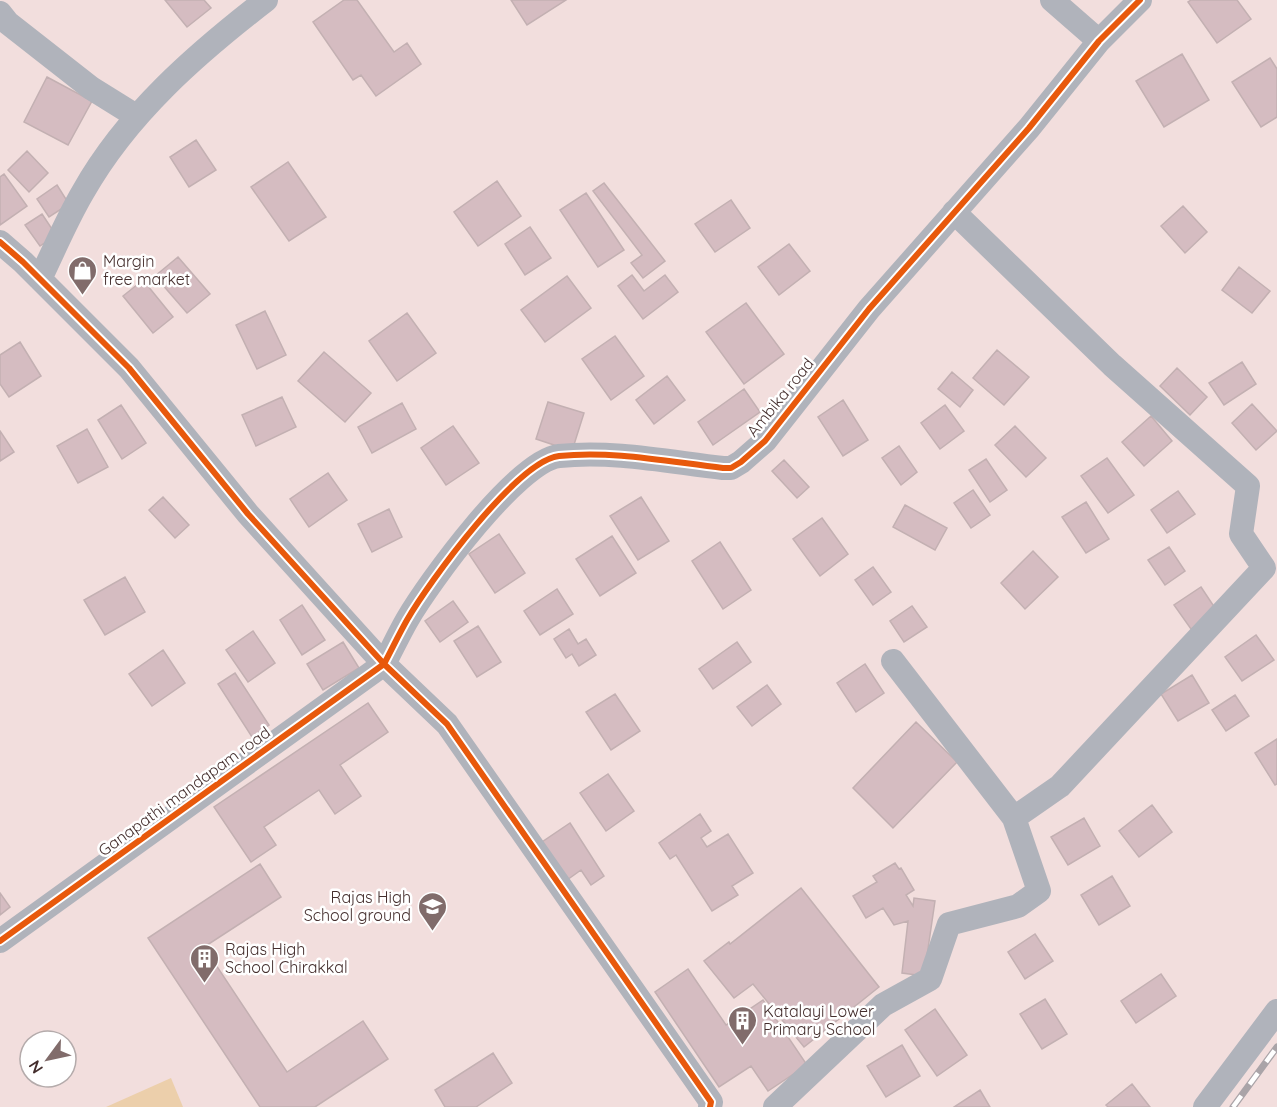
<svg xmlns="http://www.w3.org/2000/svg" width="1277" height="1107" viewBox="0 0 1277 1107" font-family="Quicksand,sans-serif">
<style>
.green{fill:#eccfab}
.building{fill:#d5bcc1;stroke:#c3b0b2;stroke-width:1.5}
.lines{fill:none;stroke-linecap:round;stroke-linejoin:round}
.minor{stroke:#b0b3bb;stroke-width:24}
.rail-casing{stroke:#aaa4a8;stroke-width:7}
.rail{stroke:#fff;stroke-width:4.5;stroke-dasharray:14;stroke-linecap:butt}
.cycleway-casing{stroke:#fff;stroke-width:10}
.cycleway{stroke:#e8590c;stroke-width:6}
.labels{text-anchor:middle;stroke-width:5;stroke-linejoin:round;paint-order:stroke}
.poi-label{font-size:16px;fill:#442e2d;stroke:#fff;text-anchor:start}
.street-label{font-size:16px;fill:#442e2d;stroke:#fff}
</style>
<rect width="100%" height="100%" fill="#f2dedd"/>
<path class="green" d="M171,1078L183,1107H106Z"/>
<path class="building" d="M165,0H204L211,8L187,27Z
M344,0H357L394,52L407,43L421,64L376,96L361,75L353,80L313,22Z
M511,0H566L527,25Z
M1191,0H1237L1251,19L1217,43L1188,2Z
M1182,54L1209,100L1164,127L1136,81Z
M1270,58L1277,69V117L1261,127L1232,82Z
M47,77L92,101L68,145L24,122Z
M196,140L216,170L189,187L170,157Z
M27,151L48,173L29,192L8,170Z
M288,162L326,217L289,241L251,187Z
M4,174L27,206L0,225V177Z
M497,181L521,216L478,246L454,212Z
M604,183L665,261L643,278L631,263L642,255L593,191Z
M57,185L69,204L49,217L37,199Z
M586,193L624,250L598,267L560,210Z
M731,200L750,228L715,252L695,224Z
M1183,206L1207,232L1185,253L1161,226Z
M42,214L56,235L40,246L25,225Z
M530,227L551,258L525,275L505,244Z
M789,244L810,271L779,295L758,267Z
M178,257L210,294L187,313L155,276Z
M1239,267L1270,291L1252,313L1222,290Z
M632,275L644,291L665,275L678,292L643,319L618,286Z
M567,276L591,308L545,342L521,310Z
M143,280L173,317L153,333L123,296Z
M746,303L784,354L744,384L706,332Z
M265,311L286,355L257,369L236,325Z
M407,313L436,353L397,381L369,341Z
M615,336L644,376L611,400L582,359Z
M20,342L41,376L9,397L0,384V355Z
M997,350L1029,377L1004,405L973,378Z
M324,352L371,393L345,422L298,381Z
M1242,362L1256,384L1224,405L1209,383Z
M1177,368L1207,397L1190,415L1160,386Z
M952,372L973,390L960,407L938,389Z
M667,376L685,400L654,424L636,400Z
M744,389L760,412L713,445L698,422Z
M282,397L296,427L256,446L242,415Z
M843,400L868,440L843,456L818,417Z
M548,402L584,413L572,451L536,439Z
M402,403L416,429L372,453L358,427Z
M1252,404L1277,431L1256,450L1232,423Z
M121,405L146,443L122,459L98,420Z
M945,405L964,431L940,449L921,423Z
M1151,416L1172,441L1144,466L1122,442Z
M453,426L479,463L446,485L421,448Z
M1015,426L1046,458L1026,477L995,445Z
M87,429L108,467L78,483L57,446Z
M0,431L14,452L0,461Z
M899,446L917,472L901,485L882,458Z
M1107,458L1134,495L1108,513L1081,476Z
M986,459L1007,490L990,502L969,470Z
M784,460L809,487L797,498L772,471Z
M328,473L347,500L309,527L290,499Z
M973,490L990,515L971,528L954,503Z
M1178,491L1195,514L1167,533L1151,510Z
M163,497L189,525L175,538L149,510Z
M641,497L669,541L638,560L610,516Z
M1086,502L1109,539L1086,553L1062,517Z
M905,505L947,528L935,550L893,527Z
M389,509L402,537L372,552L358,524Z
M822,518L848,554L820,576L793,539Z
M499,534L525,573L495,593L469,554Z
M612,536L636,573L600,596L576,559Z
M720,542L751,590L723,609L692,561Z
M1169,547L1185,571L1165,585L1148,560Z
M1033,551L1058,577L1025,609L1001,583Z
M873,567L891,592L873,605L855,580Z
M125,577L145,612L105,635L84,600Z
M1201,587L1217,611L1191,629L1174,605Z
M557,589L573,614L540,635L524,611Z
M453,601L468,622L440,642L425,621Z
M302,605L325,640L302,655L280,620Z
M912,606L927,627L904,642L890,621Z
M478,626L501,662L477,677L454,641Z
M569,629L578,644L586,639L596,655L579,666L572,654L566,658L554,639Z
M253,631L275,663L248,682L226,650Z
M1256,635L1274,660L1242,681L1225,657Z
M343,642L359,668L323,690L307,664Z
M737,642L751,662L713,689L699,669Z
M163,650L185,683L152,706L129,674Z
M865,664L884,693L856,712L837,683Z
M235,673L269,725L252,737L218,684Z
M1192,675L1209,703L1178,721L1161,694Z
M767,685L781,704L752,726L737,707Z
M615,694L640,731L611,750L586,712Z
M1235,695L1249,716L1226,731L1212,710Z
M368,703L388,732L340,765L361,796L335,814L319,790L264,827L276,845L251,862L214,807Z
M916,722L957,762L893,828L853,788Z
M1277,739V784L1275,785L1255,753Z
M608,774L634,811L606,831L580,793Z
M1152,805L1172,832L1139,857L1119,831Z
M700,814L711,831L701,838L707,847L728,834L753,873L732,886L738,895L712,911L676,855L670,859L659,843Z
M1084,818L1100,846L1068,865L1051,837Z
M570,823L604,876L591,885L581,870L567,880L542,842Z
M895,863L899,869L901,868L914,890L906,895L913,906L914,898L935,901L924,976L902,973L908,921L894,925L883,908L866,918L853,896L877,882L873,876Z
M260,864L281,897L204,947L287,1072L363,1021L388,1059L315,1107H260L148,938Z
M1112,876L1130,906L1099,925L1081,895Z
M801,888L879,987L804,1047L753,984L734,998L704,961L729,942L730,944Z
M0,893L10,907L0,915Z
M1035,934L1053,961L1025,979L1008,952Z
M688,969L726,1025L763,1000L807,1065L768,1091L751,1066L719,1087L655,992Z
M1161,974L1176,996L1136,1023L1121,1001Z
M1045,999L1067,1034L1042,1049L1020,1014Z
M935,1009L967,1055L937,1076L905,1030Z
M902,1045L920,1076L886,1097L867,1066Z
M493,1053L512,1083L476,1107H445L435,1090Z
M1132,1084L1150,1107H1108L1106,1105Z
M980,1090L990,1107H954Z"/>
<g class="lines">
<path class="minor" d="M1052,0L1099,41
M0,13L8,23L91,88L136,116
M954,212L1112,365L1248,486L1241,534L1264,568L1060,786L1014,818
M0,242L23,262L129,368L248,514L384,664L447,724L711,1102L710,1107
M40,279C54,250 67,219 83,192C127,114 196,54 266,0
M0,941L384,664C392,649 399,634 407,620C429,582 517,461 559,456C612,450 670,462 723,468H731L741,462L765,441L869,309L1029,128L1099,41L1140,0
M775,1107L883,1005L930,979L949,924L1018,906L1039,891L1014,818L893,661
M1205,1107L1277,1011"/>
<defs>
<path id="rail" d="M1233,1107L1277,1047"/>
</defs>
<use href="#rail" class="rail-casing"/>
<use href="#rail" class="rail"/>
<defs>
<path id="cycleway" d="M0,242L23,262L129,368L248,514L384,664L447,724L711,1102L710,1107
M0,941L384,664C392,649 399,634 407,620C429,582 517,461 559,456C612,450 670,462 723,468H731L741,462L765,441L869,309L1029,128L1099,41L1140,0"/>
</defs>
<use href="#cycleway" class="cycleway-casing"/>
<use href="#cycleway" class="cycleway"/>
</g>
<defs>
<symbol id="shop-pin" viewBox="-11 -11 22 30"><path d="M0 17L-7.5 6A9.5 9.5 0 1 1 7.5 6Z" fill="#816c6b" stroke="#fff"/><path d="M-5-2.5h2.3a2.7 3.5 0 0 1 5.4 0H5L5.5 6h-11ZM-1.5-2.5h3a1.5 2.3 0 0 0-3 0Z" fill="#fff"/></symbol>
<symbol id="school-pin" viewBox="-11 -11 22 30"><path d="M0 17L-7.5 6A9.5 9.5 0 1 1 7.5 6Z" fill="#816c6b" stroke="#fff"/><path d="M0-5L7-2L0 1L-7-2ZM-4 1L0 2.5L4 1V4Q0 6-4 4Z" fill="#fff"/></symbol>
<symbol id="building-pin" viewBox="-11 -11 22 30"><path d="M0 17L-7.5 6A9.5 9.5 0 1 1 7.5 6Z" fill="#816c6b" stroke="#fff"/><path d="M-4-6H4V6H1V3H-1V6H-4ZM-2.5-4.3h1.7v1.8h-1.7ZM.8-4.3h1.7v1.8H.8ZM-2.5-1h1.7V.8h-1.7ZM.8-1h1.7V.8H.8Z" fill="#fff"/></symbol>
</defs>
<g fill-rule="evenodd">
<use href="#shop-pin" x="66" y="254" width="33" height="45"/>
<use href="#school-pin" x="416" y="890" width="33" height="45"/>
<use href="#building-pin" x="188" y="942" width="33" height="45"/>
<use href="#building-pin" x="726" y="1004" width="33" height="45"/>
</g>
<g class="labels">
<g class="poi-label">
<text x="103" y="267">Margin<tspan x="103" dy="18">free market</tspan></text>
<text x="411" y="903" text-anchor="end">Rajas High<tspan x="411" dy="18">School ground</tspan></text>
<text x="225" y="955">Rajas High<tspan x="225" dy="18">School Chirakkal</tspan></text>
<text x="763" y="1017">Katalayi Lower<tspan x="763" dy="18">Primary School</tspan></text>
</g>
<g class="street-label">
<text transform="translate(780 397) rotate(-51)" y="6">Ambika road</text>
<text transform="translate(184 791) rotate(-36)" y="6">Ganapathi mandapam road</text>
</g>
</g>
<g transform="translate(48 1059) rotate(237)"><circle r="28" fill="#ffffff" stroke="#b4abab" stroke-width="1.5"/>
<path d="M0-4.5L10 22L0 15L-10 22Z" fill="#816c6b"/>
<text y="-9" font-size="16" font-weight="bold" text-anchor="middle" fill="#442e2d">N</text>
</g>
</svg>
